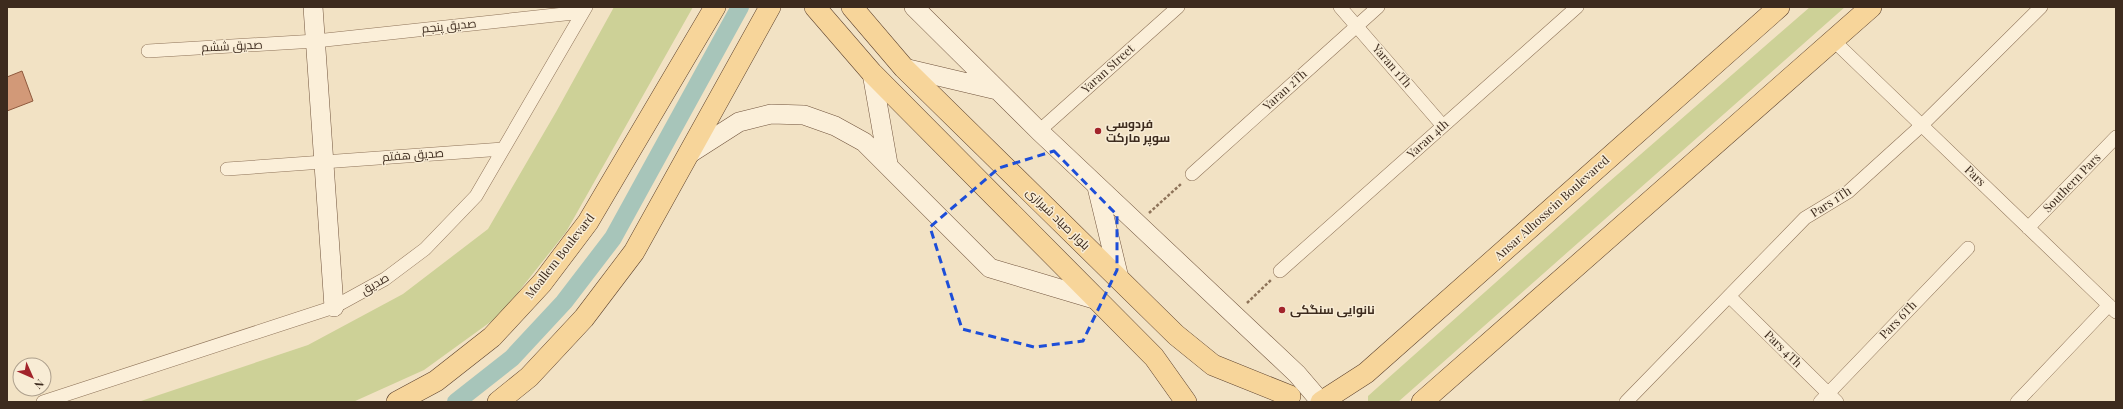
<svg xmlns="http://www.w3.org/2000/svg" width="2123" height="409" viewBox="0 0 2123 409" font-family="'Playfair Display',Cairo,serif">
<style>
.green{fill:#cdd197}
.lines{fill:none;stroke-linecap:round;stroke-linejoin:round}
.canal{stroke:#a7c5ba;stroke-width:18}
.building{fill:#d29978;stroke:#8f593d}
.street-casing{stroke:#8e7359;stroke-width:14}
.secondary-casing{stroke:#70533c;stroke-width:20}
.primary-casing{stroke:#5c412d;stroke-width:22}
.path{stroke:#8e7359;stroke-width:2.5;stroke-dasharray:3 2;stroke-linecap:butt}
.street{stroke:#fbefd9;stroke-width:13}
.secondary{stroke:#fbefd9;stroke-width:19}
.primary{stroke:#f7d59a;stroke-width:21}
.marked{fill:none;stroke:#1d4ed8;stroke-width:3;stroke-dasharray:8 5;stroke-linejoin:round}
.poi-dot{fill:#a2242b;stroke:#f8ecd5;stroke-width:1.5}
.labels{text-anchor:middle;stroke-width:3;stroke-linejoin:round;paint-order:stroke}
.street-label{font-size:12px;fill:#3d2b1e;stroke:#f8ecd5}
.poi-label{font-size:12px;font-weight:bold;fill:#3d2b1e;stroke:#f8ecd5;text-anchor:start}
</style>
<rect width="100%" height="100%" fill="#f2e2c4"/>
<path class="green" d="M614,7H693L566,232L500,315L424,370L353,402H138L308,345L403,294L488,229L556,112Z
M1810,7H1845L1398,402H1368V396L1602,188Z"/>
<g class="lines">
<path class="canal" d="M456,402L512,358L564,302L613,238L740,7"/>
</g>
<path class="building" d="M22,71L33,101L7,111V77Z"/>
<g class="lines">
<defs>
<path id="street" d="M1340,7L1443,126
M1833,40L2116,312
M148,51L316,41L583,12
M1039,131L1178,7
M227,169L503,149
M1192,174L1378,7
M2028,228L2116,137
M1280,271L1577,7
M1729,296L1837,402
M43,402L334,307L385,279L425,249L476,196L586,7
M1626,402L1805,218L1848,192L1922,125L2041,7
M1820,402L1968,248
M2017,402L2109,305"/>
<path id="secondary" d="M313,7L334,307
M914,7L1039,131L1297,374L1321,402
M904,68L997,90
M872,73L888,164
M689,154L739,122L771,114L804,115L835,126L864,142L990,268L1097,300
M1097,187L1119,278"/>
<path id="primary" d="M815,7L872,73L1154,357L1186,402
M852,7L904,68L1176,335L1213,365L1290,396
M397,402L436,381L492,337L542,283L588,222L715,7
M498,402L529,377L584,318L634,252L770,7
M1321,402L1366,373L1779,7
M1422,402L1871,7"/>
</defs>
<use href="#street" class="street-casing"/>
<use href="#secondary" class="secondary-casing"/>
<use href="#primary" class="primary-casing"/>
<path class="path" d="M1149,213L1181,184
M1247,303L1271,280"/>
<use href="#street" class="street"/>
<use href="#secondary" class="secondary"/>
<use href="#primary" class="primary"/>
</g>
<path class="marked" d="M1054,151L1117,215V270L1083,341L1034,347L962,329L930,227L999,168Z"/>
<g class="poi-dot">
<circle cx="1098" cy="131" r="4"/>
<circle cx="1282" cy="310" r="4"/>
</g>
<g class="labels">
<g class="street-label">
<text transform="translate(449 26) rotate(-6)" y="4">صدیق پنجم</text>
<text transform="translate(232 46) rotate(-3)" y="4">صدیق ششم</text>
<text transform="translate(1392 66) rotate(49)" y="4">Yaran 1Th</text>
<text transform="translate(1108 69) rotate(-42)" y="4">Yaran Street</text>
<text transform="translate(1285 90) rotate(-42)" y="4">Yaran 2Th</text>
<text transform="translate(1428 139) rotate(-42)" y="4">Yaran 4th</text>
<text transform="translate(413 155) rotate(-4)" y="4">صدیق هفتم</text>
<text transform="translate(1975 176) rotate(44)" y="4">Pars</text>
<text transform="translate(2072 183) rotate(-46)" y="4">Southern Pars</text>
<text transform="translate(1831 202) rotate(-33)" y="4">Pars 1Th</text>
<text transform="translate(1552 208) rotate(-42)" y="4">Ansar Alhossein Boulevared</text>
<text transform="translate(1058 219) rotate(44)" y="4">بلوار صیاد شیرازی</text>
<text transform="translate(560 256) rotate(-52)" y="4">Moallem Boulevard</text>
<text transform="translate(375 284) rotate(-31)" y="4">صدیق</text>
<text transform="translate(1898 320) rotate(-46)" y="4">Pars 6Th</text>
<text transform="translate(1783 349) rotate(44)" y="4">Pars 4Th</text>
</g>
<g class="poi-label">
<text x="1106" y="128">فردوسی<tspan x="1106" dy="14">سوپر مارکت</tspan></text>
<text x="1290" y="314">نانوایی سنگکی</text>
</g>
</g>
<rect width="2123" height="409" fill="none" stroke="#3d2b1e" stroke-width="16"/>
<g transform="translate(32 377) rotate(135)"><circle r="19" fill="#f8ecd5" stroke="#ad9f8c"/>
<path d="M0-3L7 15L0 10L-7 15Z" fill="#a2242b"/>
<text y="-6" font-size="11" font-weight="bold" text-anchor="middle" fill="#3d2b1e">N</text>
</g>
</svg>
